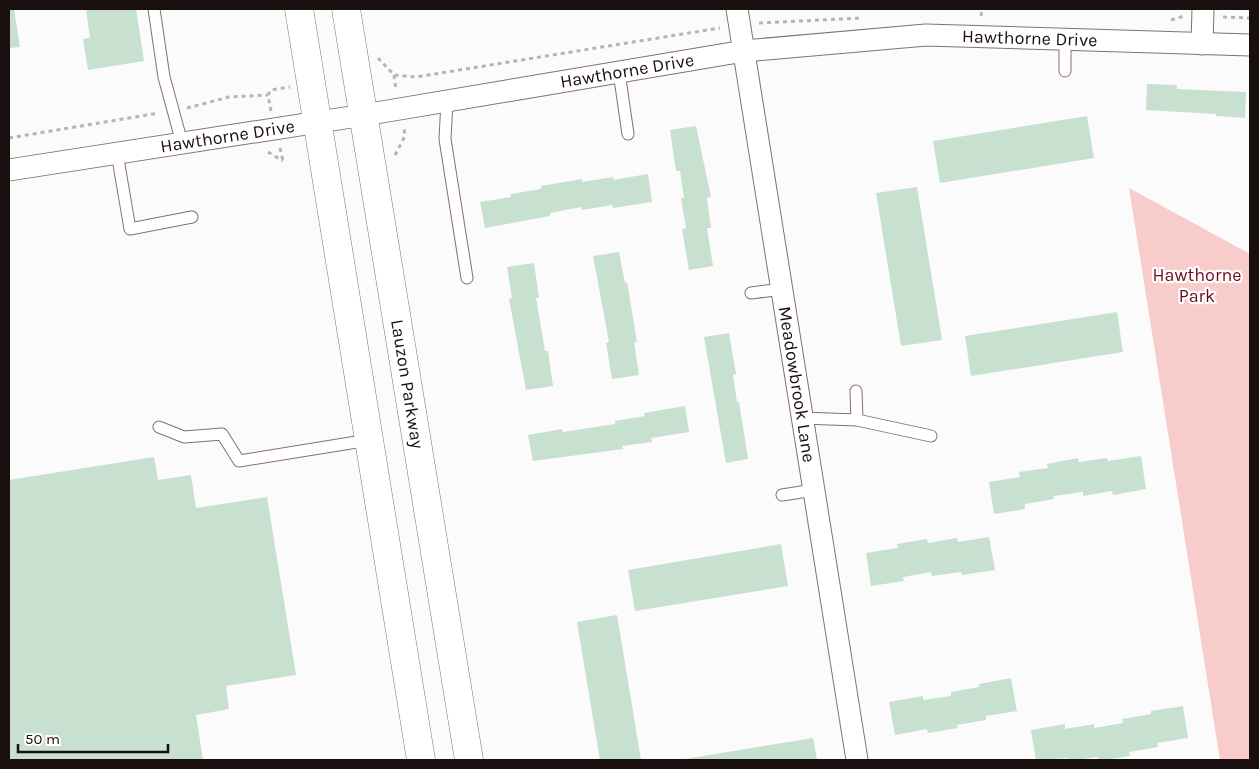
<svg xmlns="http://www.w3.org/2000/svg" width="1259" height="769" viewBox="0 0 1259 769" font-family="Karla,sans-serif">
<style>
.green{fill:#f7cccb}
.building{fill:#c7e0d0}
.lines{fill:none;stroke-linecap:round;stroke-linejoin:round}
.service-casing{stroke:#886e6d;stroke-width:13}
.minor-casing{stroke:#886e6d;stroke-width:23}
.secondary-casing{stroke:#886e6d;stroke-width:29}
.path{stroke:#b7b4b4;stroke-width:3;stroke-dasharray:4 4;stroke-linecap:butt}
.service{stroke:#fff;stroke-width:11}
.minor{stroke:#fff;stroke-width:21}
.secondary{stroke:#fff;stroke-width:28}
.labels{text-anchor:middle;stroke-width:4.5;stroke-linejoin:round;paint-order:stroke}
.street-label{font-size:18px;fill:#190f0f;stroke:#fff}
.park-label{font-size:18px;fill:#6c0b1b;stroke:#fff}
</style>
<rect width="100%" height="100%" fill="#fbfbfb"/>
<path class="green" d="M1129,188L1250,254V760H1220Z"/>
<path class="building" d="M9,9H14L20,47L9,48Z
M86,9H136L144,61L88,70L83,39L90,38Z
M1147,84L1177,85V89L1246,92L1245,118L1216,116V114L1146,110Z
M1087,116L1094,158L940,183L933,141Z
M696,126L711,197L707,198L711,228H707L713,266L689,270L682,229L686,228L681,198H684L680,171H676L670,130Z
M648,174L652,202L613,208L612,205L582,210L581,207L550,213V216L485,228L480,202L511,197V194L541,189V186L582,179V182L613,177V180Z
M917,187L942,340L901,346L876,193Z
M619,252L625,283L627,282L637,342H634L639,375L612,379L606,343L609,342L593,256Z
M534,263L539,298H536L545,351H548L553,386L526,390L509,299L512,298L507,267Z
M1117,312L1123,352L971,376L965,336Z
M729,333L736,374L733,375L737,402H739L748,459L726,463L704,337Z
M685,406L689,432L651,438L652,442L622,446L623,449L533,461L528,435L562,429L563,432L615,424V421L645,416L644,413Z
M1141,456L1146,489L1113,495L1112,491L1083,496V492L1053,496L1054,499L1025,504V509L994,514L989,482L1020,477L1019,472L1048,468L1047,464L1078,458L1079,462L1107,458L1108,461Z
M154,457L158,480L191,475L196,508L267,497L296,675L226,686L229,709L196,715L203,760H9V480Z
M989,537L995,570L962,575L961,572L932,576L931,572L903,577L904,581L871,586L866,553L898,548L897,544L927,539L928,543L957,538L958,542Z
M781,544L788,586L635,611L628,570Z
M617,615L641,760H600L577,622Z
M1011,678L1017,711L986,716V720L957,725L958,728L928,733L927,729L895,735L889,702L923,696V700L951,696V692L979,687V684Z
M1183,706L1188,738L1157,743L1158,747L1129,752L1130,756L1104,760H1098V757L1076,760H1068V758L1036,760L1031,730L1065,724V729L1094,724V728L1123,723L1122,719L1151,714V711Z
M813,738L817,760H685V759Z"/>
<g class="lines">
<defs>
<path id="service" d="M154,9L164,77L182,143
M1065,40V71
M619,72L628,134
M447,101L445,139L467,278
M117,153L130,229L192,217
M751,293L782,289
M856,391L857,420
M802,418L857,420L931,436
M159,427L184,437L222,434L239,461L369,440
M782,495L814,490"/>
<g id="minor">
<path id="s1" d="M737,9L857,760"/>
<path d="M1202,44L1203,9"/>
<path id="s2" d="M9,170L364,115L744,51L926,35L1250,45"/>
</g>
<g id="secondary">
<path d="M299,9L421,760"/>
<path id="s3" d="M346,9L469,760"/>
</g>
</defs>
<use href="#service" class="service-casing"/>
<use href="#minor" class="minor-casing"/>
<use href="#secondary" class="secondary-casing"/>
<path class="path" d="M981,16L982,9
M1223,17L1250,18
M1171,20L1184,16
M759,23L862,18
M378,58L394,75L416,77L720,28
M394,75L396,89
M187,108L229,97L268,95
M271,111L268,95L271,90L290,87
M9,138L159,113
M280,148L283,161
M268,152L283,161
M395,155L405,136L404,127"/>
<use href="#service" class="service"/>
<use href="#minor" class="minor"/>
<use href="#secondary" class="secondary"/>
</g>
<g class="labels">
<g class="street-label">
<text dy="6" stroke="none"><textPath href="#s2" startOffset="1031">Hawthorne Drive</textPath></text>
<text dy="6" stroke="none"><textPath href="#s2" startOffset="626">Hawthorne Drive</textPath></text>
<text dy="6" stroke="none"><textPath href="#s2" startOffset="221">Hawthorne Drive</textPath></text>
<text dy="6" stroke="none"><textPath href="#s3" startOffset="380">Lauzon Parkway</textPath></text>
<text dy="6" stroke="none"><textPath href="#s1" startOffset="380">Meadowbrook Lane</textPath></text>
</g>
<g class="park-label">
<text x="1197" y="281">Hawthorne<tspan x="1197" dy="21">Park</tspan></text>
</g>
</g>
<rect width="1259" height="769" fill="none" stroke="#190f0f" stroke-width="20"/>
<path d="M18 744v8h150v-8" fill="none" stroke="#190f0f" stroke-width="2.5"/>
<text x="25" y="744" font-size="15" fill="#190f0f" stroke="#ffffff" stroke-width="4" paint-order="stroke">50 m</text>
</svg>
